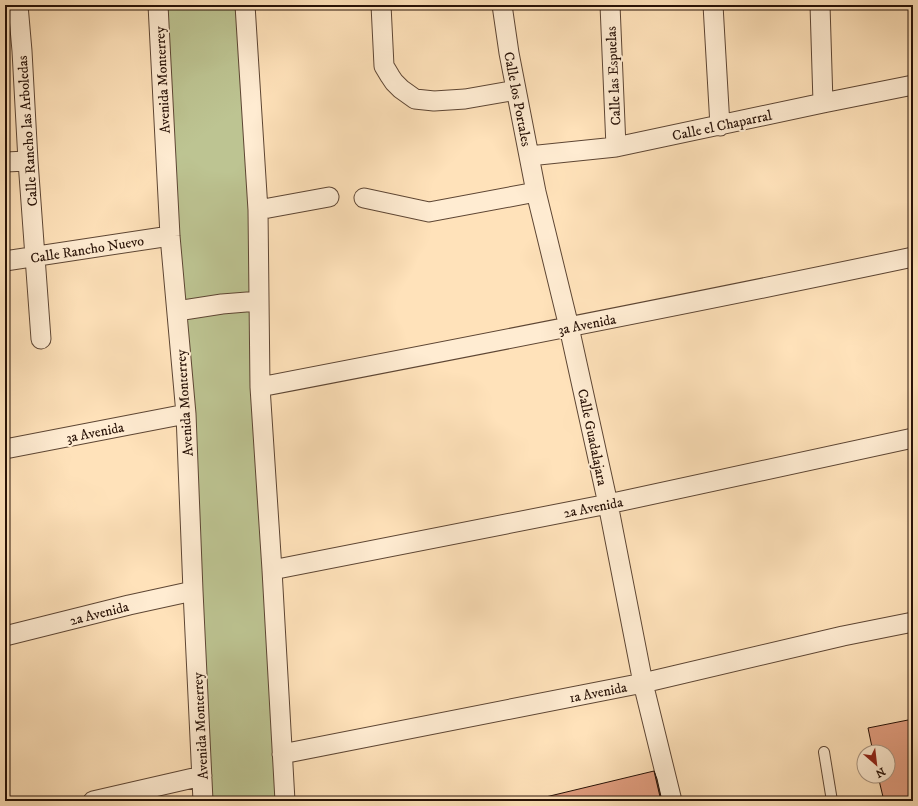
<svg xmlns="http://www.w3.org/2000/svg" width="918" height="806" viewBox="0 0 918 806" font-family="'IM FELL DW Pica',serif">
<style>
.green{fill:#bdc492;stroke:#726b4c}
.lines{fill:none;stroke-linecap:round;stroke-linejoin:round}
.service-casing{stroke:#5e4634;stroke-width:12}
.minor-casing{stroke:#5e4634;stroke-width:21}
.service{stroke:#ffecd2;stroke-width:10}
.minor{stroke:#ffecd2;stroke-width:19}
.shaded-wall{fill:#9e6f5a;stroke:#281207}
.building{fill:#e29e80;stroke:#281207}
.labels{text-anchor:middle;stroke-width:4;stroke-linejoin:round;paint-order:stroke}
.street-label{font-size:14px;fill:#281207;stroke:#ffecd2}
</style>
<rect width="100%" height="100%" fill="#ffe2ba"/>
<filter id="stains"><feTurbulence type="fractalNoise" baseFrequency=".005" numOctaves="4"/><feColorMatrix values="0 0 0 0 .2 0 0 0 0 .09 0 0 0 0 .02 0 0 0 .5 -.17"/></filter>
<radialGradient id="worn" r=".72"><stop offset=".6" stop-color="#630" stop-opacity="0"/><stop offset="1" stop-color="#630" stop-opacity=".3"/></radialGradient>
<path class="green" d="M159,5H243L285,801H203Z"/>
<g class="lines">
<defs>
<path id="service" d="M824,752L832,801"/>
<path id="minor" d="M18,5L22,51L28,161L41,339
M158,5L170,236L186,414L193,591L203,801
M245,5L258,210L260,387L272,570L285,801
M381,5L384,66L390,76L394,82L401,89L415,99L434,101L465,99L516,90
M502,5L509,53L536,192L569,327L608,504L643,683L672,801
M610,5L616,147
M713,5L720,126
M820,5L823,103
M529,156L616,147L823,103L913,85
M5,162L28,161
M364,198L429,212L536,192
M258,210L329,197
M5,261L170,236
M177,311L222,304L259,301
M260,387C478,345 696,303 913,257
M5,449L186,414
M272,570L608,504L913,438
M5,636L129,605L193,591
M282,754L643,683L843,636L913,622
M93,801L202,776"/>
</defs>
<use href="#service" class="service-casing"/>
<use href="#minor" class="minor-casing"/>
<use href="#service" class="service"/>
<use href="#minor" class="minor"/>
</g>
<path class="shaded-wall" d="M654,771L657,779L662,801H661Z"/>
<path class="building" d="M913,719V801H884L878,776H888V752H873L868,728Z
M654,771L661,801H529Z
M503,797L504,801H485Z"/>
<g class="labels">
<g class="street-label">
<text transform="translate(613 76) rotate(-93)" y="5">Calle las Espuelas</text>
<text transform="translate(162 80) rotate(-93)" y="5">Avenida Monterrey</text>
<text transform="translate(518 99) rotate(79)" y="5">Calle los Portales</text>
<text transform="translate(722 125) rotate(-12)" y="5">Calle el Chaparral</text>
<text transform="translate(27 131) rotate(-94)" y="5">Calle Rancho las Arboledas</text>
<text transform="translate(87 249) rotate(-9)" y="5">Calle Rancho Nuevo</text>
<text transform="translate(587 324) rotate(-11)" y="5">3a Avenida</text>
<text transform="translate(184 403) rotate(-94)" y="5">Avenida Monterrey</text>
<text transform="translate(95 432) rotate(-11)" y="5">3a Avenida</text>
<text transform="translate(593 437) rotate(78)" y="5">Calle Guadalajara</text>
<text transform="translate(593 507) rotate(-11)" y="5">2a Avenida</text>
<text transform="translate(99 613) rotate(-14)" y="5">2a Avenida</text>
<text transform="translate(598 692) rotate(-11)" y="5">1a Avenida</text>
<text transform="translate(200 726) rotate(-93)" y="5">Avenida Monterrey</text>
</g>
</g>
<rect width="918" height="806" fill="none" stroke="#ffe2ba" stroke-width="20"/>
<rect x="6" y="6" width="906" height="794" fill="none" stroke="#281207" stroke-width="2"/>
<rect x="10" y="10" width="898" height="786" fill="none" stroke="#281207"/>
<g transform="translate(876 764) rotate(152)"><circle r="19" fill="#ffecd2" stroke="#a99581"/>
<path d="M0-3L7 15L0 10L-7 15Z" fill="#8f2418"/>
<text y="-6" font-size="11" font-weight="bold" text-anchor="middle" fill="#281207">N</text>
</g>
<rect width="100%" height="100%" filter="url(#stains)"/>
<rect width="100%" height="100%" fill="url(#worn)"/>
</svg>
